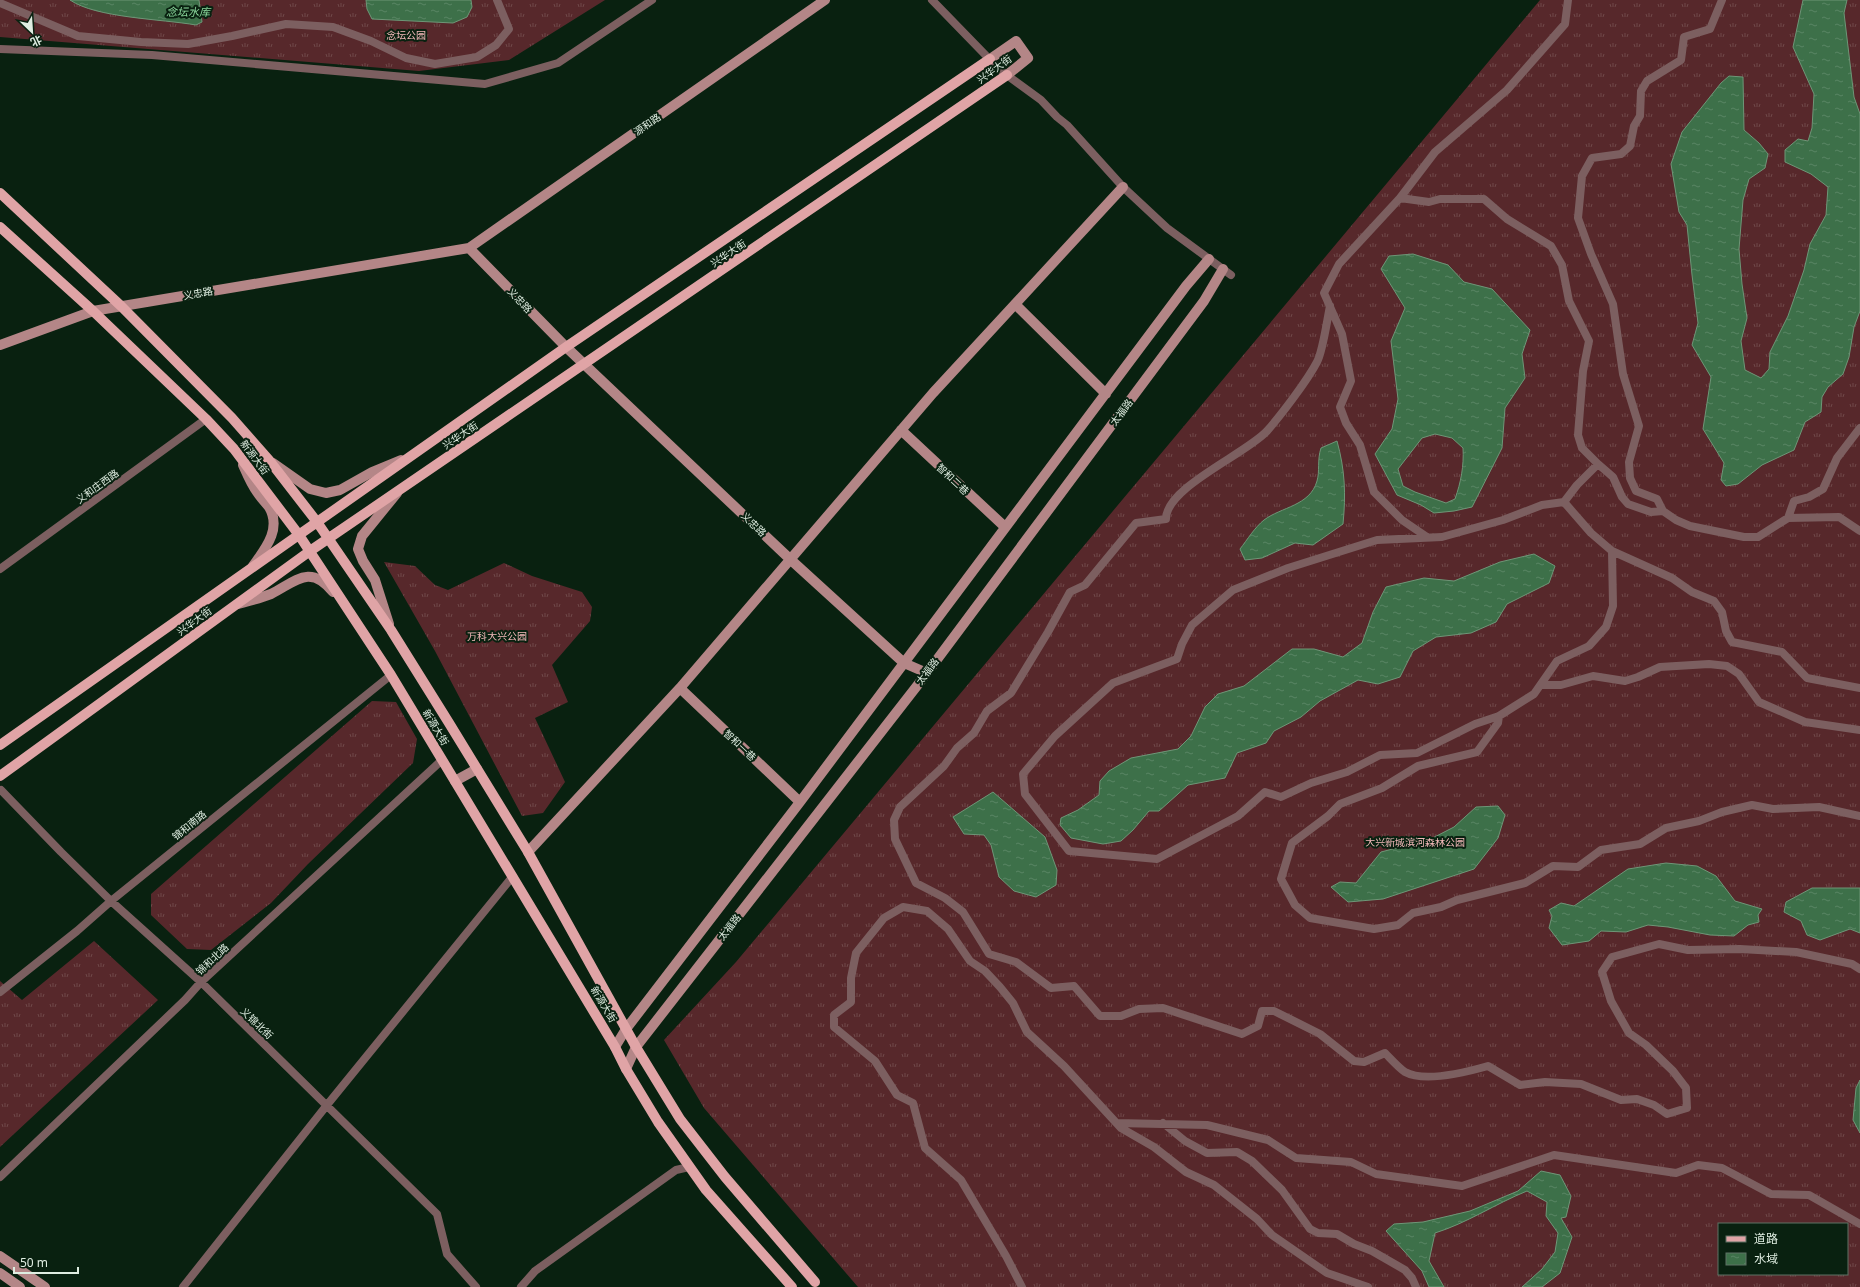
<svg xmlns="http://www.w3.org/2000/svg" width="1860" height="1287" viewBox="0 0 1860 1287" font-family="'Noto Sans','Noto Sans SC',sans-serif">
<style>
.grass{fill:url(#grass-tufts);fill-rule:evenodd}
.water{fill:url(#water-ripples);stroke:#6e9677;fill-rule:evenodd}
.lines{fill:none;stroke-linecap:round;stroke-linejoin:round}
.street{stroke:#7c5f60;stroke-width:8}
.secondary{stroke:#b48687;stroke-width:10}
.primary{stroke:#e0a4a6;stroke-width:10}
.labels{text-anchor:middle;stroke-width:4;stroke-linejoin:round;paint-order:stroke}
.park-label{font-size:10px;fill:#f5babb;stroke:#092110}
.street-label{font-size:10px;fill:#dfede1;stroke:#092110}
.water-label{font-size:11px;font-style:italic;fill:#8bd79c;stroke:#092110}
</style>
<defs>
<pattern id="grass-tufts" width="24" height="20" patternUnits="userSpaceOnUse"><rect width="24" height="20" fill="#57282b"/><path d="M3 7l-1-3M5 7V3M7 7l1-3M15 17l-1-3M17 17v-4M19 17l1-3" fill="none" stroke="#6f4849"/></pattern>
<pattern id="water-ripples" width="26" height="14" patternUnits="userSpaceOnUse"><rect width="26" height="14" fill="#3d7049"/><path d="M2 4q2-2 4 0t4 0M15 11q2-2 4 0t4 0" fill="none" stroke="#598563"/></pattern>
</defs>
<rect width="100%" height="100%" fill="#092110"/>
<path class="grass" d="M0,0H605L509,60L419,71L0,37Z
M1540,0H1860V1287H858L704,1108L664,1040L736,962ZM1719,1224H1847V1274H1719Z
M384,562L415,566L435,585L448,590L504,563L532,576L582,592L592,607L590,621L552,665L568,702L535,718L565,782L543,813L522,816L435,651Z
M372,701L396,702L417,739L413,763L308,864L271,903L211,950L187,949L151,915V894Z
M94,941L158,1000L0,1147V981L22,1000Z"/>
<path class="water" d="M70,0H199L202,22L196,25C162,19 96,18 70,0Z
M366,0H471L472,7L467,17L453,23L372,19L367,9Z
M1803,0H1847L1844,13L1854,97L1860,114V311L1854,327L1849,357L1843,374L1828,387L1822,397L1821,412L1805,422L1794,450L1762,465L1738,484L1726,486L1721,480L1724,463L1703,429L1711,377L1692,345L1698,323L1692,275L1687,225L1679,212L1671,164L1682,132L1721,83L1729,76L1743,77L1744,130L1759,143L1768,154L1765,168L1749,179L1743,200L1739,249L1742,284L1747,318L1741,341L1745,370L1761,378L1769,369L1770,352L1788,316L1804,270L1810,244L1826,215L1828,187L1811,174L1785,162V150L1798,139L1808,141L1812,128L1814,94L1793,47Z
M1413,254L1448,265L1464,282L1492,289L1530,330L1522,354L1525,378L1505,408L1502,448L1472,507L1454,511L1434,513L1421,505L1397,495L1375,454L1392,429L1398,399L1391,341L1405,308L1381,269L1389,256ZM1435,434L1452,438L1463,448C1464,466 1461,482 1455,499L1446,503L1415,492L1403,486L1398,469L1422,438Z
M1337,441C1345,470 1346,494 1343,524L1313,545L1295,543L1262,558L1245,560L1240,549C1247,540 1255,527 1264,520C1281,507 1310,506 1317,481C1320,471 1317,460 1321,448Z
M1534,554L1555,566L1549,583L1507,604L1496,622L1471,633L1436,637L1413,651L1400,677L1378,684L1358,680L1320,701L1301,717L1274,731L1266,743L1237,753L1225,778L1188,785L1159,811H1149L1133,830L1121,841L1103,844L1071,838L1060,825L1061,818L1078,810L1099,795L1100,781L1109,771L1131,758L1178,749L1191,736L1205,707L1218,694L1244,686L1292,649H1314L1343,657L1362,643L1373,612L1386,587L1424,578L1454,581L1500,562Z
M993,792L1045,837L1057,870L1056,885L1036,897L1014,891L999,877L991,845L984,835L964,834L953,817Z
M1498,806L1505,815L1498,838L1474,869L1383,899L1348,902L1331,887L1340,882L1356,883L1381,852L1408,845L1421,844L1454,827L1476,807Z
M1666,863L1697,866L1716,876L1735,901L1762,909L1758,915L1759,922L1748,925L1734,936L1710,935L1668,927L1648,925L1626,932L1601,931L1589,941L1562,945L1549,928L1552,916L1549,910L1561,903L1574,906L1628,869Z
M1812,888H1860V933L1850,929L1820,940L1807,935L1801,921L1784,912L1786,902Z
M1860,1080V1133L1853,1120L1856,1088Z
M1541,1171L1560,1175L1571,1196L1566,1217L1561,1218L1572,1237L1560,1273L1542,1287H1522L1542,1269L1555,1252L1558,1233L1546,1216L1547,1202L1527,1191C1495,1204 1467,1223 1435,1233L1429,1261L1444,1287H1429L1422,1271L1386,1231L1394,1224L1423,1222L1470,1211L1518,1191Z"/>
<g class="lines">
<path class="street" d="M932,0L1000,70L1041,100L1057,117L1067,125L1123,187L1167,228L1231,275
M1722,0L1710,29L1684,37L1681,60L1647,81L1641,91L1640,116L1634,126L1630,146L1621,154L1592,158L1582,176L1578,218L1591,254L1613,304L1623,374L1639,426L1629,462L1630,478L1636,491L1657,499L1663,511L1676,520L1690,526L1744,537H1758L1788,518L1839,517L1860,531
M0,3L78,36L141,42L188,44L232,36L286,24L333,27L371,41L406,58L435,64L477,57L496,45L509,29L497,0
M0,49L152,55L485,84L558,63L652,0
M1400,198L1435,152L1507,90L1565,24L1568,0
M1330,306C1327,320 1323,351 1317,362C1307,381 1281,415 1267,431C1246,454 1166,487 1166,519L1136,523L1085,585L1070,592L1048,632L1011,693L987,711L974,733L957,748L944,766L900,807L894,820L895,839L916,883L945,898L963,912L989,954L1016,962L1051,988L1074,986L1100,1016H1121L1139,1009L1163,1008L1242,1034L1258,1026L1262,1011H1274L1320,1034L1354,1061L1364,1062L1385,1053C1391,1059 1398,1067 1405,1072C1425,1083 1467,1072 1488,1066L1520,1085L1545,1082L1581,1084L1621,1100L1637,1099L1654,1105L1667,1114L1687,1108L1686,1088L1673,1071L1646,1045L1629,1033L1611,1001L1602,972L1612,957L1659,944L1688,950L1740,949L1796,952L1852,964L1860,969
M1598,464L1613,477L1622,497L1628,504L1651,512L1663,511
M1564,502L1591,533L1612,551L1672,578L1692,592L1714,601L1722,612L1726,631L1732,642L1782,652L1807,678L1860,688
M1788,518L1794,501L1809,497L1823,489L1837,458L1860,428
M1427,537L1402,520L1374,492L1360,445L1346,423L1340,407L1351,381L1342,334L1324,293L1339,264L1400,198L1429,202L1440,199H1484L1507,219L1551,246L1562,265L1569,301L1589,341L1583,371L1578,435L1582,448L1598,464L1577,485L1564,502L1542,505L1503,520L1442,537L1377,540L1288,568L1233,590L1192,625L1182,644L1177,659L1113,683L1055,736L1023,774L1025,794L1069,851L1157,859L1238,816L1265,792L1281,797L1311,783L1347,772L1380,755L1417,753L1475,724L1499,716L1534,694L1557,661L1589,646L1606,627L1613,606L1612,551
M0,569L206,419
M1541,685H1561L1593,676L1625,681L1638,677L1660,667L1709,664L1727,666L1739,674L1759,702L1805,722L1860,730
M1499,716L1498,723L1477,752L1418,766L1382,788L1340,804L1328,816L1292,843L1281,879L1295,905L1310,918L1374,929L1398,925L1413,913L1441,907L1457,900L1525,883L1553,866L1578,867L1601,850L1640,844L1666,828L1699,821L1722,812L1752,805L1773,809L1819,807L1860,816
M1,790L61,852L111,901L201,982L437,1214L447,1254L476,1287
M0,992L77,931L111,901L391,675
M1117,1123L1207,1125L1268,1140L1296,1158L1351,1162L1376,1174L1462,1186L1554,1155L1676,1173L1698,1165L1722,1168L1771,1194L1809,1195L1860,1224
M1163,1123L1185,1141L1207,1153L1237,1152L1252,1161L1282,1190L1310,1229L1318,1233L1337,1234L1354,1244L1372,1251L1405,1270L1412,1278L1416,1287
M0,1177L185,1000L201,982L442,760
M183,1287L327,1105L513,876
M521,1287L535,1271L676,1170L689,1167
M1022,1287L1006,1256L961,1180L925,1148L913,1103L897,1095L875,1061L834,1027V1015L851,1002V978L856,953L884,918L903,907L927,911L948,929L970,961L985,971L1000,987L1013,1003L1027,1032L1064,1066L1121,1128L1154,1147L1186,1172L1214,1185L1257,1219L1272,1235L1327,1273L1368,1287"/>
<path class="secondary" d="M990,59L1016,41L1028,58L1007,75
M469,248L825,0
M1015,304L1106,394
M0,345L93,311L469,248L566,347L791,560L904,663L927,673
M901,430L1005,527
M273,463L310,489L326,493L340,490L372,472L401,460
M243,465C247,474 251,484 257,492C261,498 265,502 269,507C282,529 265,549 253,566
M238,604C249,601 261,598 271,594C295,582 310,563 333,592
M389,624L375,580L363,561L358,549L362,536L397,493
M680,688L800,802
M455,781L477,769
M528,852L680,688L933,393L1123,187
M615,1047L626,1029L800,802L1186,286L1209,259
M626,1069L636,1047L927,673L1204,301L1223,269
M0,1256L45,1287
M0,1273L20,1287"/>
<path class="primary" d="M0,193L121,306L232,418L269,460L317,522L391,630L449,723L528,852L636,1047L680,1119L725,1177L815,1282
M0,227L93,311L206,419L234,449L299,535L391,675L615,1047L626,1069L658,1122L706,1190L792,1287
M0,745L566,347L990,59
M0,776L310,551L1007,75"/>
</g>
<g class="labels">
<g class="park-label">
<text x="406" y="39">念坛公园</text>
<text x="497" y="640">万科大兴公园</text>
<text x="1415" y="846">大兴新城滨河森林公园</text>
</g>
<g class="street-label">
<text transform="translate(994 69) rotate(-36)" y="4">兴华大街</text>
<text transform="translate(647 124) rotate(-35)" y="4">源和路</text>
<text transform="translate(728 253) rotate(-34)" y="4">兴华大街</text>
<text transform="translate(198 293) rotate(-10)" y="4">义忠路</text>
<text transform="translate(520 300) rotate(46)" y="4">义忠路</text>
<text transform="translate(1121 412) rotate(-53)" y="4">太福路</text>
<text transform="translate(460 435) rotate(-34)" y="4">兴华大街</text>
<text transform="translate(255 457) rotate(53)" y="4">新源大街</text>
<text transform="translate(953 479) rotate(43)" y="4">智和二巷</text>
<text transform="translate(97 486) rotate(-36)" y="4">义和庄西路</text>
<text transform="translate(754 524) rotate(44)" y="4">义忠路</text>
<text transform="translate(194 621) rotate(-36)" y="4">兴华大街</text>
<text transform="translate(927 671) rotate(-53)" y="4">太福路</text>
<text transform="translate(436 727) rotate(59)" y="4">新源大街</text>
<text transform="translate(740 745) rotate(43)" y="4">智和一巷</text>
<text transform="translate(189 825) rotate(-39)" y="4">锦和南路</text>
<text transform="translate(729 927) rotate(-52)" y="4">太福路</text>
<text transform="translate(212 959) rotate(-43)" y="4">锦和北路</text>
<text transform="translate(604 1004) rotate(59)" y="4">新源大街</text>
<text transform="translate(257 1023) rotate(44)" y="4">义锦北街</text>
</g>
<g class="water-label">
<text x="188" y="16">念坛水库</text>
</g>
</g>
<rect x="1718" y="1223" width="130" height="52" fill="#092110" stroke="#5f7364"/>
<rect x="1726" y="1236" width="20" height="6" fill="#e0a4a6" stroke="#5f7364"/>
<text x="1754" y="1243" font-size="12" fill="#dfede1">道路</text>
<rect x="1726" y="1253" width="20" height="12" fill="url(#water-ripples)" stroke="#5f7364"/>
<text x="1754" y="1263" font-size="12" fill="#dfede1">水域</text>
<g transform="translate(32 32) rotate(155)" stroke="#092110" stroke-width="3" paint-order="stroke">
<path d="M0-3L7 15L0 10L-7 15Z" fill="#dfede1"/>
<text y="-6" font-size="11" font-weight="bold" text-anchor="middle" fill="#dfede1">北</text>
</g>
<path d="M14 1267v6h64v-6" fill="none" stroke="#dfede1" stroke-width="2"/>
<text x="20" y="1267" font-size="12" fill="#dfede1" stroke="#092110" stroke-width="3" paint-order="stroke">50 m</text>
</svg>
